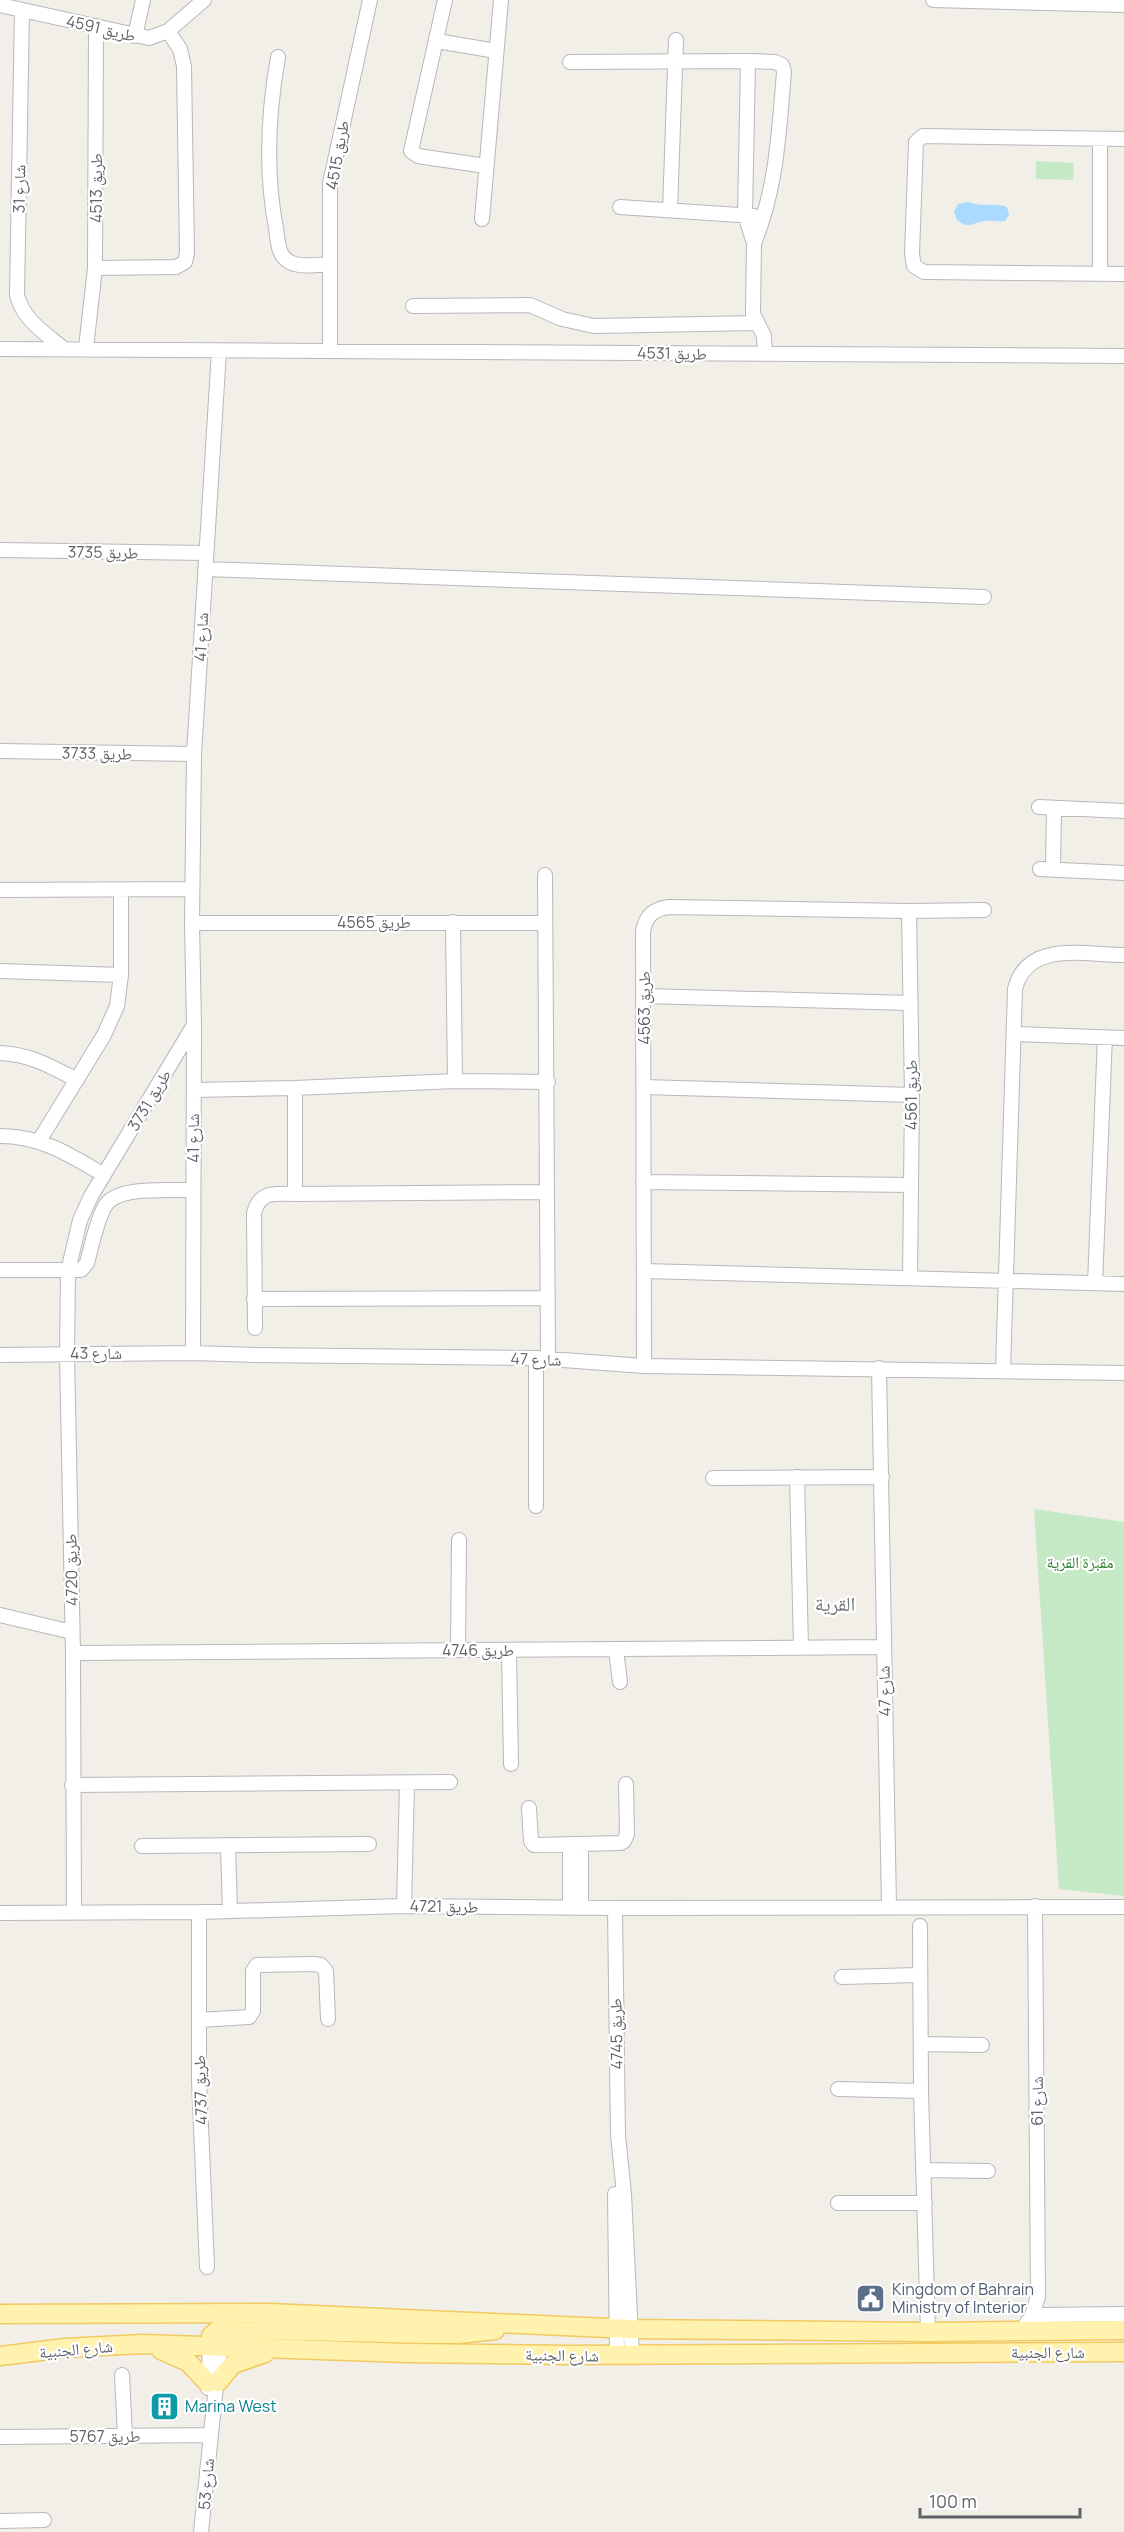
<svg xmlns="http://www.w3.org/2000/svg" width="1124" height="2532" viewBox="0 0 1124 2532" font-family="Manrope,'Noto Naskh Arabic',sans-serif">
<style>
.green{fill:#c5e8c5}
.water{fill:#aadaff}
.lines{fill:none;stroke-linecap:round;stroke-linejoin:round}
.minor-casing{stroke:#b5b8bc;stroke-width:16}
.major-casing{stroke:#f2c960;stroke-width:21}
.minor{stroke:#fff;stroke-width:14}
.major{stroke:#fff2af;stroke-width:18}
.labels{text-anchor:middle;stroke-width:4.5;stroke-linejoin:round;paint-order:stroke}
.street-label{font-size:16px;fill:#5f6368;stroke:#fff}
.park-label{font-size:16px;fill:#348238;stroke:#fff}
.service-label{font-size:16px;fill:#4e5e75;stroke:#fff;text-anchor:start}
.culture-label{font-size:16px;fill:#0d838f;stroke:#fff;text-anchor:start}
.quarter-label{font-size:20px;fill:#70757a;stroke:#fff}
</style>
<rect width="100%" height="100%" fill="#f1efe8"/>
<path class="green" d="M1036,161L1074,163L1073,180L1036,179Z
M1034,1509L1124,1522V1896L1059,1889Z"/>
<path class="water" d="M969,202C984,208 993,202 1007,207L1009,215L1005,221C998,222 991,220 985,221C970,223 971,230 957,220L954,211L958,204Z"/>
<g class="lines">
<defs>
<path id="minor" d="M445,0L411,151L418,156L486,166
M933,0L1124,5
M0,5L149,38L168,31L204,0
M22,10L17,295C23,320 45,333 64,349
M135,36L143,0
M437,41L496,51
M278,57C268,114 265,171 276,228C278,239 277,254 288,261C298,268 317,265 329,264
M748,61L745,215L754,243L753,314L764,336L765,354
M570,62L748,61L775,62L782,65L784,72C779,130 777,188 754,243
M1100,139V274
M1124,139L923,136L916,142L912,254L914,266L924,272L1124,274
M620,207L754,216
M670,210L676,40
M482,219L501,0
M95,268L176,267L185,262L187,253L184,66L180,49L168,31
M413,306L530,305L562,319L594,326L756,323
M86,348L95,268L96,26
M0,349L1124,356
M330,350V183L370,0
M219,351L194,754L192,923H545
M0,550L206,553
M205,569L984,597
M0,751L194,754
M1039,807L1124,811
M1040,869L1124,873
M1053,870L1054,808
M545,875L548,1358
M0,890L191,889
M909,911L912,1095L910,1278
M453,922L455,1081
M192,923L194,1025L193,1353
M0,971L121,975
M644,996L911,1003
M1014,1034L1124,1038
M0,1053C30,1054 52,1067 77,1080
M644,1087L912,1095
M194,1090L295,1088L455,1081L548,1082
M0,1136C41,1136 70,1155 104,1175
M39,1141L104,1035L117,1006L121,975V890
M643,1182L911,1185
M295,1194L547,1192
M0,1270H81L87,1263C92,1245 96,1222 105,1206C117,1185 171,1191 193,1190
M644,1271L1124,1284
M1095,1283L1105,1037
M254,1299L548,1298
M255,1328L254,1213C260,1190 275,1194 295,1194V1088
M0,1355L193,1353L255,1355L536,1358L644,1366L1124,1373
M536,1358V1506
M644,1366L643,931C646,916 653,909 669,907L909,911L984,910
M879,1368L889,1907
M1003,1370L1015,989C1027,940 1085,955 1124,955
M797,1477L801,1648
M713,1478L882,1477
M0,1615L72,1632
M458,1650L459,1540
M509,1650L511,1764
M616,1650L620,1682
M73,1653L883,1647
M72,1785L450,1782
M529,1808L531,1841L534,1845L621,1843L624,1841L627,1834L626,1784
M142,1846L369,1844
M228,1846L230,1911
M404,1906L407,1783
M570,1907V1846
M581,1908V1846
M615,1908L618,2135L624,2194L632,2356
M199,1912V2080L207,2267
M0,1913L199,1912L404,1906L615,1908L1124,1907
M74,1913L73,1653L67,1354L68,1271L80,1220L91,1196L194,1025
M920,1926L921,2091L928,2332
M842,1977L919,1975
M199,2020L249,2017L253,2011V1971L257,1965L314,1964L321,1965L326,1971L328,2019
M921,2044L982,2045
M838,2089L921,2091
M923,2170L988,2171
M615,2194L617,2356
M838,2203H925
M1031,2318L1038,2297L1035,1906
M1027,2322L1039,2315L1124,2314
M122,2375L125,2436
M208,2388L210,2346
M0,2437L210,2435
M0,2521L44,2520
M201,2532L221,2337"/>
<path id="major" d="M0,2314L270,2313L630,2329L928,2332L1124,2330
M210,2346L211,2336L219,2329L429,2334H458L495,2330
M161,2350L188,2362L208,2383
M0,2356L65,2348L142,2344L407,2353L565,2355L1124,2352
M218,2382L233,2364L265,2353"/>
</defs>
<use href="#minor" class="minor-casing"/>
<use href="#major" class="major-casing"/>
<use href="#minor" class="minor"/>
<use href="#major" class="major"/>
</g>
<defs>
<symbol id="civic-square" viewBox="-11 -11 22 22"><rect x="-9" y="-9" width="18" height="18" rx="4" fill="#5c6f8a" stroke="#fff"/><path d="M-.6-6.5H3V-4.5H.6V-3L4-1V1h2V6H-6V1h2V-1L-.6-3ZM-1.2 2.5V6h2.4V2.5Z" fill="#fff"/></symbol>
<symbol id="building-square" viewBox="-11 -11 22 22"><rect x="-9" y="-9" width="18" height="18" rx="4" fill="#0f9aa8" stroke="#fff"/><path d="M-4-6H4V6H1V3H-1V6H-4ZM-2.5-4.3h1.7v1.8h-1.7ZM.8-4.3h1.7v1.8H.8ZM-2.5-1h1.7V.8h-1.7ZM.8-1h1.7V.8H.8Z" fill="#fff"/></symbol>
</defs>
<g fill-rule="evenodd">
<use href="#civic-square" x="854" y="2282" width="33" height="33"/>
<use href="#building-square" x="148" y="2390" width="33" height="33"/>
</g>
<g class="labels">
<g class="street-label">
<text transform="translate(101 28) rotate(13)" y="6">طريق 4591</text>
<text transform="translate(337 155) rotate(-80)" y="6">طريق 4515</text>
<text transform="translate(96 188) rotate(-90)" y="6">طريق 4513</text>
<text transform="translate(19 189) rotate(-89)" y="6">شارع 31</text>
<text transform="translate(672 353) rotate(1)" y="6">طريق 4531</text>
<text transform="translate(103 552) rotate(1)" y="6">طريق 3735</text>
<text transform="translate(201 637) rotate(-87)" y="6">شارع 41</text>
<text transform="translate(97 753) rotate(1)" y="6">طريق 3733</text>
<text x="374" y="928">طريق 4565</text>
<text transform="translate(644 1008) rotate(-90)" y="6">طريق 4563</text>
<text transform="translate(911 1095) rotate(-90)" y="6">طريق 4561</text>
<text transform="translate(149 1100) rotate(-59)" y="6">طريق 3731</text>
<text transform="translate(193 1138) rotate(-90)" y="6">شارع 41</text>
<text x="96" y="1359">شارع 43</text>
<text transform="translate(536 1359) rotate(2)" y="6">شارع 47</text>
<text transform="translate(71 1570) rotate(-91)" y="6">طريق 4720</text>
<text x="478" y="1656">طريق 4746</text>
<text transform="translate(884 1691) rotate(-91)" y="6">شارع 47</text>
<text transform="translate(444 1906) rotate(1)" y="6">طريق 4721</text>
<text transform="translate(616 2034) rotate(-91)" y="6">طريق 4745</text>
<text transform="translate(200 2090) rotate(-92)" y="6">طريق 4737</text>
<text transform="translate(1037 2101) rotate(-90)" y="6">شارع 61</text>
<text transform="translate(76 2349) rotate(-5)" y="6">شارع الجنبية</text>
<text x="1048" y="2358">شارع الجنبية</text>
<text transform="translate(562 2355) rotate(1)" y="6">شارع الجنبية</text>
<text x="105" y="2442">طريق 5767</text>
<text transform="translate(206 2484) rotate(-85)" y="6">شارع 53</text>
</g>
<g class="park-label">
<text x="1080" y="1568">مقبرة القرية</text>
</g>
<g class="service-label">
<text x="892" y="2295">Kingdom of Bahrain<tspan x="892" dy="18">Ministry of Interior</tspan></text>
</g>
<g class="culture-label">
<text x="185" y="2412">Marina West</text>
</g>
<g class="quarter-label">
<text x="835" y="1611">القرية</text>
</g>
</g>
<path d="M920 2508v9h160v-9" fill="none" stroke="#5f6368" stroke-width="3"/>
<text x="929" y="2508" font-size="18" fill="#5f6368" stroke="#ffffff" stroke-width="4.5" paint-order="stroke">100 m</text>
</svg>
